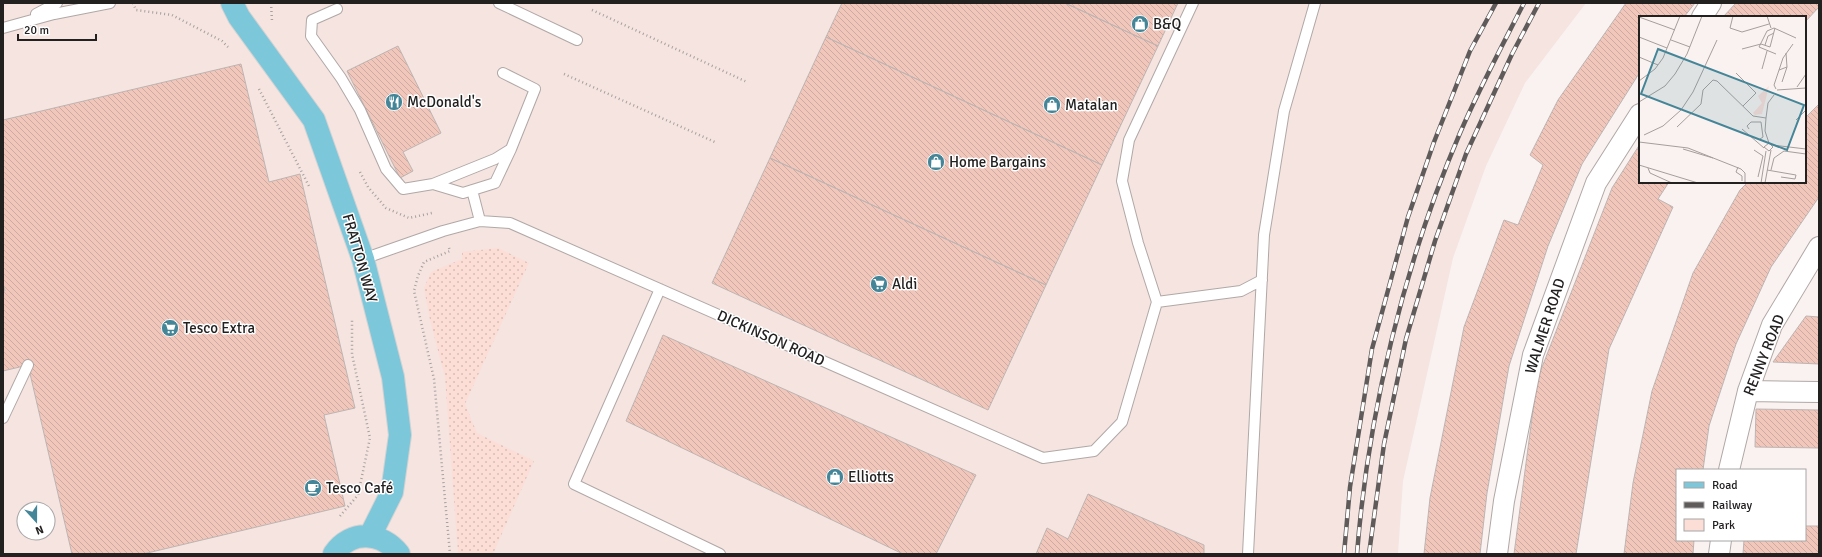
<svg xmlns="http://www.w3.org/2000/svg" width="1822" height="557" viewBox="0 0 1822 557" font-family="Signika,sans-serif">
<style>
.built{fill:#f5e4e0;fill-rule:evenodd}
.green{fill:url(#green-dots)}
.building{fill:url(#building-back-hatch);stroke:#bdb5b3}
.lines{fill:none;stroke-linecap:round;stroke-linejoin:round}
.service-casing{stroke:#b0a8a6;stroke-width:12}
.minor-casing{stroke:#b0a8a6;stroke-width:22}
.primary-casing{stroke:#d3d2d2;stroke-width:24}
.path{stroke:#a7a09f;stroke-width:2.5;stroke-dasharray:1 3;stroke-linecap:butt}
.service{stroke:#fff;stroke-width:10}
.minor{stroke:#fff;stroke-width:20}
.primary{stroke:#7cc7da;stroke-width:22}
.rail-casing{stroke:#5f5b5a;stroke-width:4.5}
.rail{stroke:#fff;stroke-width:3;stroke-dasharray:9;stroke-linecap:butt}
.labels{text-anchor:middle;stroke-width:3;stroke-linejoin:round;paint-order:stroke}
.poi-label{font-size:15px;fill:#232020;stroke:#fff;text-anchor:start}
.street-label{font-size:15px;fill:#232020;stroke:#fff}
.inset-road{fill:none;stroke:#a49e9d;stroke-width:1}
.view{fill:#448598;fill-opacity:0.15;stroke:#448598;stroke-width:2}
.inset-edge{fill:none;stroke:#232020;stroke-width:2}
</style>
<defs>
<pattern id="green-dots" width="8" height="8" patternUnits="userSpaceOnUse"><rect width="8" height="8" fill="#fcded7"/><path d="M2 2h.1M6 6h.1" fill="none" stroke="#d8beb8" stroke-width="1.8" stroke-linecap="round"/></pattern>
<pattern id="building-back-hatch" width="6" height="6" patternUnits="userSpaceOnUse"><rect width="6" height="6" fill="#f1c6bb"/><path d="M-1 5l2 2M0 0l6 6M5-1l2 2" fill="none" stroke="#ceaaa0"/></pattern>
</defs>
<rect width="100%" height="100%" fill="#faf2f0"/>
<path class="built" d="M3,3H1586L1525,83L1486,166L1453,258L1403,481L1398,554H3ZM24,509H48V533H24Z"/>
<path class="green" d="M498,248L529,263L465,404L477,433L534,461L493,554H458L445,377L430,320L424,288L431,272L462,259V252Z"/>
<path class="building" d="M842,3H1065L1158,46L1102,165L826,37Z
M1065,3H1178L1158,46Z
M1626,3H1695L1684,17H1640V72L1582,164L1548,246L1509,366L1487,493L1480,554H1424L1430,498L1464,327L1504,220L1518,225L1543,165L1530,155L1558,100Z
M1736,3H1819V7L1805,22V17H1723Z
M826,37L1102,165L1046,285L770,158Z
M398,46L441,133L403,152L413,171L400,178L347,71Z
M241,64L269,182L300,174L355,408L324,415L345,506L143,554H72L28,365L3,371V291H5L3,283V120Z
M1819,104V197L1771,267L1736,344L1709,426L1703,470H1677V540H1694L1693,554H1624L1633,483L1652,391L1693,273L1740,190L1748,182H1805V118Z
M1640,144V182H1669L1658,199L1673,207L1609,349L1576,554H1514L1537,380L1612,188Z
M770,158L1046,285L988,410L712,283Z
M1806,316L1819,317V364L1773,362Z
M663,335L976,475L936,554H903L626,421Z
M1756,409L1819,410V448L1755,447Z
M1088,494L1204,545V554H1036L1047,528L1068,539Z
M1805,526H1819V554H1743L1744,540H1805Z"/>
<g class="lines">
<defs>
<path id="service" d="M499,3L577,40
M337,9L312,20L311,36L341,78L360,110L386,169L403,189L433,184L495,159L511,149L535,89L503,73
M36,14L57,3
M3,28L54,14L110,3
M433,184L463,193L495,183L511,149
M472,190L480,221
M363,259L443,231L480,221L510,223L1043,458L1094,451L1122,422L1157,302L1138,243L1122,181L1129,140L1193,3
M660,289L574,484L720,554
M1157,302L1241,291L1262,280
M3,418L28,365
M1248,554L1264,235L1284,111L1315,3"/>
<path id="minor" d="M1702,17L1711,3
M1748,391L1819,392
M1729,470L1748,391L1772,325L1819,247
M1497,554L1504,501L1533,355L1596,183L1640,114
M1719,554L1721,540"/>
<path id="primary" d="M232,3L239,17L314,120L363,259L393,377L400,435L392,492L370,536
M334,554C351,529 382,532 399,554"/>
</defs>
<use href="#service" class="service-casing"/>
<use href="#minor" class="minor-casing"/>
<use href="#primary" class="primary-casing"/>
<path class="path" d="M133,3L136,10L172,15L222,41L228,47
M271,3L272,21
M592,10L747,82
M564,74L717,143
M259,89L310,188
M360,172L368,187L386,208L409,218L432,213
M449,248L450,251L424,262L418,276L414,291L434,379L450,554
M340,516L358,495L370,438L352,354V319"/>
<use href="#service" class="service"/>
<use href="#minor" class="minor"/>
<use href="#primary" class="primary"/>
<defs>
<path id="rail" d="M1344,554L1350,487L1372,349L1408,217L1434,142L1470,51L1496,3
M1357,554C1368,413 1404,264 1460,133C1479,89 1502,46 1524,3
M1369,554L1384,444L1406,339L1435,241L1466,154L1512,54L1539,3"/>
</defs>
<use href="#rail" class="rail-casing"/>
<use href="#rail" class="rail"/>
</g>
<defs>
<symbol id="shop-disc" viewBox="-11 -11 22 22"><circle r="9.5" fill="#448598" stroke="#fff"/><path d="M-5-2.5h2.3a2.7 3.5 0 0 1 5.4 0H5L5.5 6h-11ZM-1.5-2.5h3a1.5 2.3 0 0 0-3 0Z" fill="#fff"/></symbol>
<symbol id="restaurant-disc" viewBox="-11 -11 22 22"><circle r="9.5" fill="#448598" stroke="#fff"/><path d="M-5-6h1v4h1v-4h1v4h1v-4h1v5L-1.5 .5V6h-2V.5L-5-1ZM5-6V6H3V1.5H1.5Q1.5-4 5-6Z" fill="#fff"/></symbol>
<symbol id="supermarket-disc" viewBox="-11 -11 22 22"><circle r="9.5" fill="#448598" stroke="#fff"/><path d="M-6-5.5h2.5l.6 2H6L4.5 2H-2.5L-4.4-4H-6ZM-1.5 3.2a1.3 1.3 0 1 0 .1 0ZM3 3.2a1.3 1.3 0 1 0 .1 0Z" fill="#fff"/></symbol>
<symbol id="cafe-disc" viewBox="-11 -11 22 22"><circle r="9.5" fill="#448598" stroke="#fff"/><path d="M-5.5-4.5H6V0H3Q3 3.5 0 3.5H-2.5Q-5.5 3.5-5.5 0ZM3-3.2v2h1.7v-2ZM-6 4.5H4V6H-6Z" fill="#fff"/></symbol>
</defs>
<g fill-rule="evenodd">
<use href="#shop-disc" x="1130" y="14" width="20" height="20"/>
<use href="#restaurant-disc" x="384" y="92" width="20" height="20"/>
<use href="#shop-disc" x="1042" y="95" width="20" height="20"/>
<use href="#shop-disc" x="926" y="152" width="20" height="20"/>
<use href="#supermarket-disc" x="869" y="274" width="20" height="20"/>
<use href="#supermarket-disc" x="160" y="318" width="20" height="20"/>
<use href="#shop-disc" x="825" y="467" width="20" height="20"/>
<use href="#cafe-disc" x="303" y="478" width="20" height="20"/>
</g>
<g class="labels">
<g class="poi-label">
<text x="1153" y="29">B&amp;Q</text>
<text x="407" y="107">McDonald's</text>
<text x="1065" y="110">Matalan</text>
<text x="949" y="167">Home Bargains</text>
<text x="892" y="289">Aldi</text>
<text x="183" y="333">Tesco Extra</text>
<text x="848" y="482">Elliotts</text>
<text x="326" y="493">Tesco Café</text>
</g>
<g class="street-label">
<text transform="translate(360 258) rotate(74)" y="5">FRATTON WAY</text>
<text transform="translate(1545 326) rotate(-72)" y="5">WALMER ROAD</text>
<text transform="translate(771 338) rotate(24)" y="5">DICKINSON ROAD</text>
<text transform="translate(1764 355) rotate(-68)" y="5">RENNY ROAD</text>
</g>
</g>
<g transform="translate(1639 16)">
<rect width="167" height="167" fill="#faf2f0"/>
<path d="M130,70L123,98L116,99L114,97L123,87L119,80Z" fill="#fcded7"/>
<path class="inset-road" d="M94,0L91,12L103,16L130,8M128,0L132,12M0,1L36,14M0,21L28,32M32,24L51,31M126,29L129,20L135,17M103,33L122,28L131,31L136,12M137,38L120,31L128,15L135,12L157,22M0,41L19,49M123,53L128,35M140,54L148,51L147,37M97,57L117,77L104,90M0,65L16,53L24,42L41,0M143,66L148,51M158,71L167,58M137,73L135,69L144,42L154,28M138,74L167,72M0,86L26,70L36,58L48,38L63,0M157,104L167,94M38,111L62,88L64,74L74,64L78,65L114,100L127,102M103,113L125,132M110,113L108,110L112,106H122L124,121L121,123M5,119L24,110L42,94L54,76L78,24M0,126L49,132L102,153L106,157V167M130,127L125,131L130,135L134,131L130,127L126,115L127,102L129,87L135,79M133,129L167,133M44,133L74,142M115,134L124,140L119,161M0,149L59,167M99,151L97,156L103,160V165M9,152L11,157L33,167M128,154L157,159L156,163L142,161M132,154L135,142L145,135L167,138M122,167L127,135M126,167L132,134"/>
<path class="view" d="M19,33L165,89L148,134L2,78Z"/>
<rect width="167" height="167" class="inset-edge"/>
</g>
<rect width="1822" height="557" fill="none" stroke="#232020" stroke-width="8"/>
<rect x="1676" y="469" width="130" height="72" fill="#ffffff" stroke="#a7a6a6"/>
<rect x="1684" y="482" width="20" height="6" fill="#7cc7da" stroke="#a7a6a6"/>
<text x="1712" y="489" font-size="12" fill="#232020">Road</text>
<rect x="1684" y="502" width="20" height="6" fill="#5f5b5a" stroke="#a7a6a6"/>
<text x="1712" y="509" font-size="12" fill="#232020">Railway</text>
<rect x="1684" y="519" width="20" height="12" fill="#fcded7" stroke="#a7a6a6"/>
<text x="1712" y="529" font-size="12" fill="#232020">Park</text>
<g transform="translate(36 521) rotate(159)"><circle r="19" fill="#ffffff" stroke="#a7a6a6"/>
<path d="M0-3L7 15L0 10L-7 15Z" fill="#448598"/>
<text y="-6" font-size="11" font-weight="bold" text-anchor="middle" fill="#232020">N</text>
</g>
<path d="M18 34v6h78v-6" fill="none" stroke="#232020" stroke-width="2"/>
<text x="24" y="34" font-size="12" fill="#232020" stroke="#ffffff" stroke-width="3" paint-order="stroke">20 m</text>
</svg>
